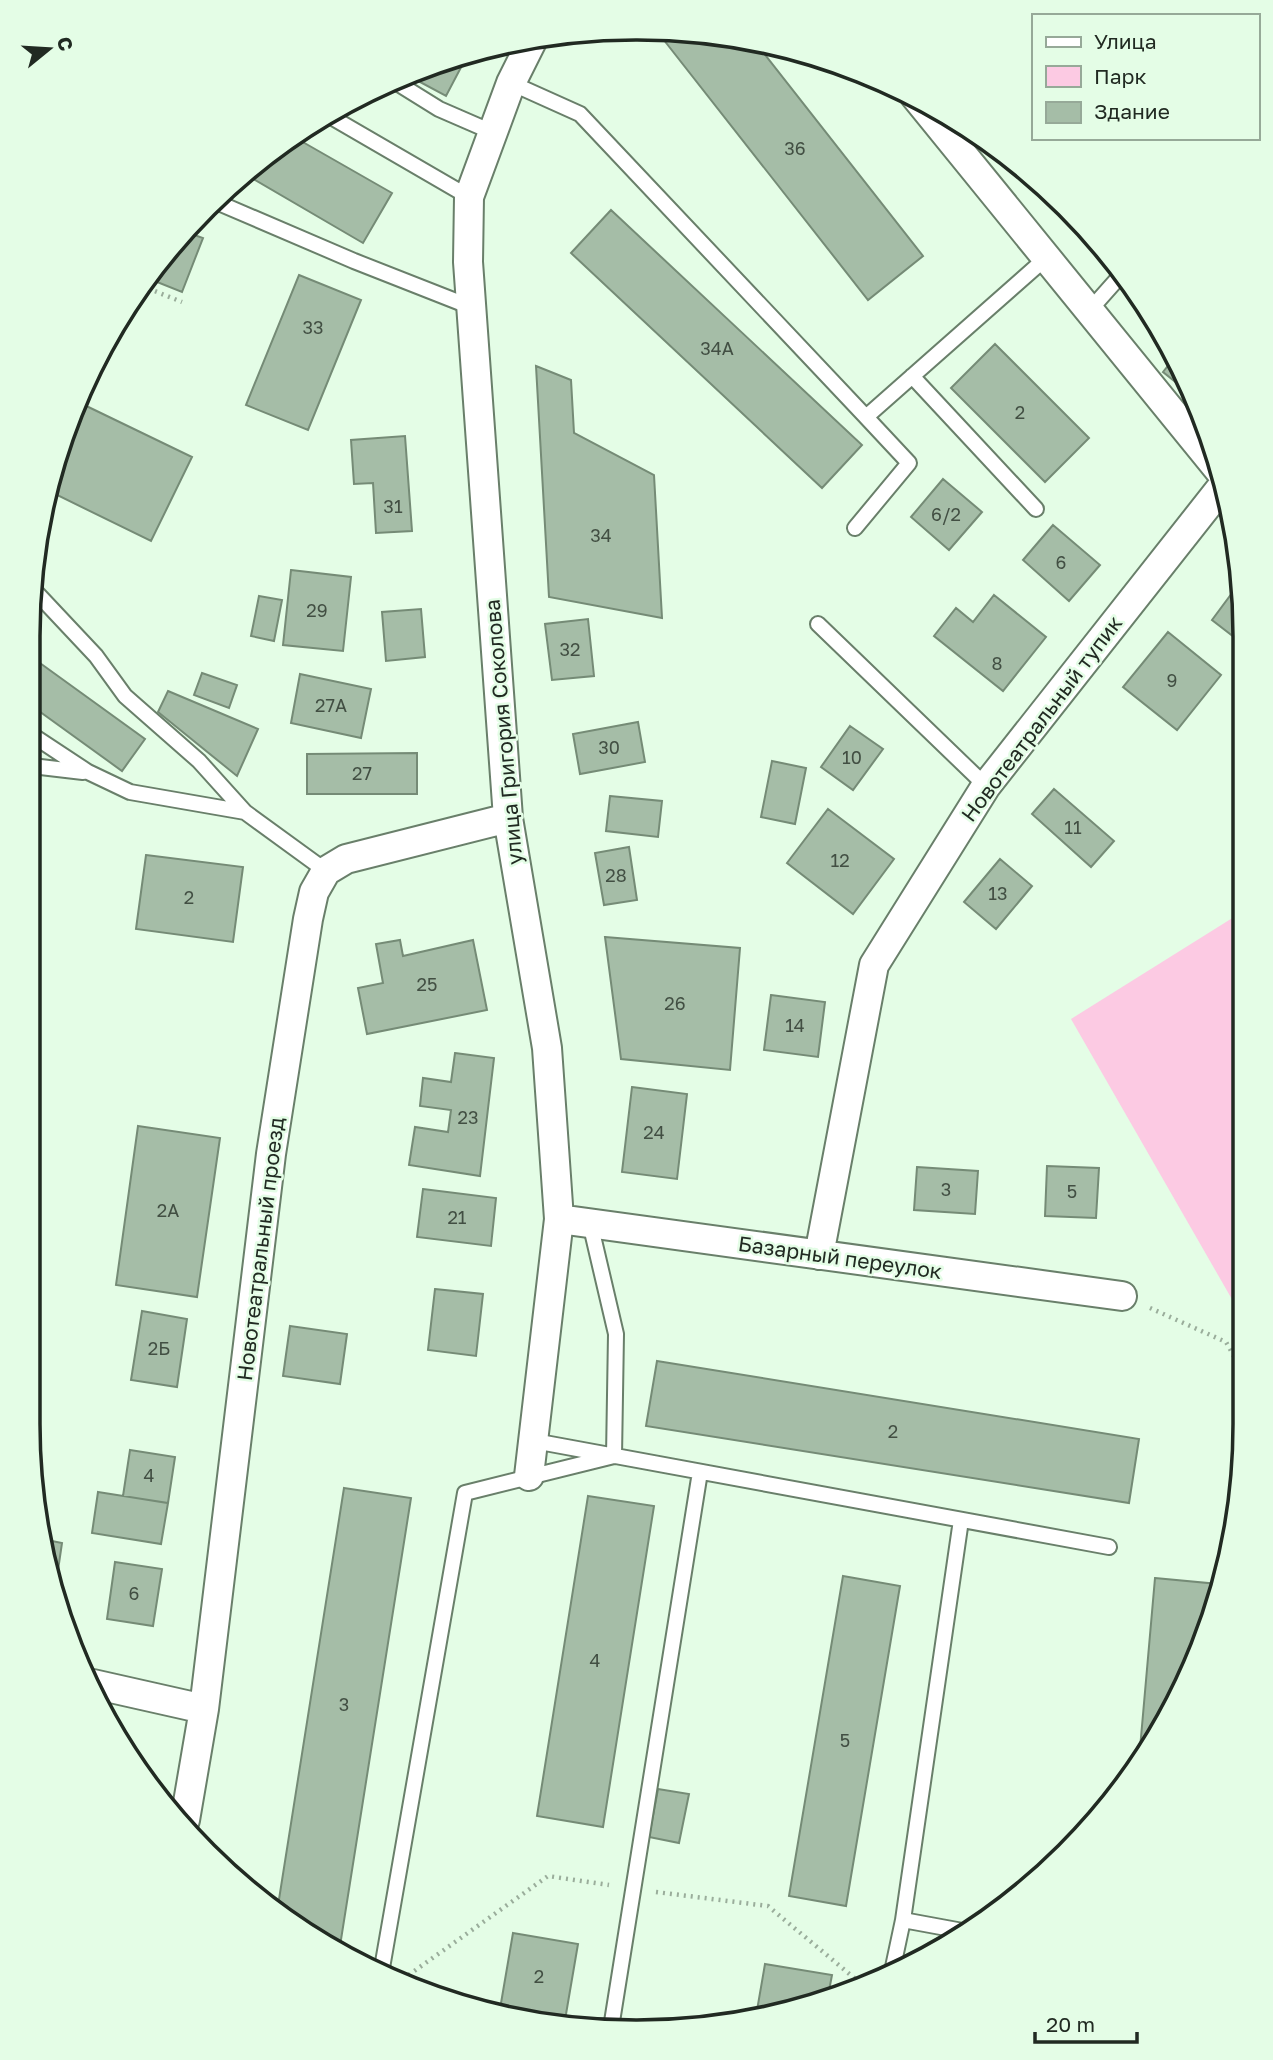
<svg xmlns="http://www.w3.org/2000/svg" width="1273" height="2060" viewBox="0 0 1273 2060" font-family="'Golos Text',sans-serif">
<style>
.park{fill:#fccae3}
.building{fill:#a5bda7;stroke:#758b76;stroke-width:2}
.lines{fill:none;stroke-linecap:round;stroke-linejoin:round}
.lane-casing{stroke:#697f6a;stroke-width:18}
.street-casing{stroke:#697f6a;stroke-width:32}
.path{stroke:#9aad9b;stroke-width:4.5;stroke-dasharray:2 5;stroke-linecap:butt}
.lane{stroke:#fff;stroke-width:14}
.street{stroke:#fff;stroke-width:28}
.labels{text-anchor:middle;stroke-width:5;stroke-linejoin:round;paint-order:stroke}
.number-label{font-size:18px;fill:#424f43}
.street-label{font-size:21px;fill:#212a22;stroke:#e4fde6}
.rim{fill:none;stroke:#212a22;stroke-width:3.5}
</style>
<rect width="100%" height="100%" fill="#e4fde6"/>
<path class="park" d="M1242,912L1241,1315L1071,1019Z"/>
<path class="building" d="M677,29L755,42L923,256L868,300L656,30Z
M468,54L446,96L407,75L441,60Z
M294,137L392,193L363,243L243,173Z
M1063,206L1094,236L1107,254L1104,256Z
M611,210L862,445L822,488L571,253Z
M186,232L203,238L182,292L147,278L154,266Z
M299,275L361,300L308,430L246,405Z
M995,344L1089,438L1045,482L951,388Z
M1175,357L1182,367L1193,396L1163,372Z
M536,366L571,380L574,433L654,475L662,618L549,597Z
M76,401L192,457L151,541L51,492Z
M405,436L412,531L376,533L373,483L354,484L351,440Z
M943,479L982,512L949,550L911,517Z
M1053,525L1100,565L1069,601L1023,560Z
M291,570L351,577L343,651L283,645Z
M1241,581L1244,596L1243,644L1212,620Z
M994,595L1046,637L1003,691L934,636L956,608L973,622Z
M259,596L282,600L274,641L251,636Z
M421,609L425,657L386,661L382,612Z
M588,619L594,676L552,680L545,624Z
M1168,632L1221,675L1177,730L1123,687Z
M33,658L145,739L122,771L32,706Z
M202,673L237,685L229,708L194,695Z
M300,674L371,689L361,738L291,723Z
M168,691L258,729L237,776L158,712Z
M638,722L645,762L580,774L573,734Z
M850,726L883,749L853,790L821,767Z
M417,753V794H307V754Z
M772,761L806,768L795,824L761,817Z
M1054,789L1114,841L1091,867L1032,814Z
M610,796L662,801L658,837L606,831Z
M828,809L894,859L853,914L787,863Z
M629,847L637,900L604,905L595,853Z
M146,855L243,867L233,942L136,929Z
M1000,859L1032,886L996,929L964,902Z
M605,937L740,948L730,1070L621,1059Z
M400,940L403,956L473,940L487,1010L367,1034L358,988L383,983L376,944Z
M771,995L825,1002L818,1057L764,1050Z
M455,1053L494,1058L480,1176L409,1165L415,1127L448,1132L451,1110L420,1106L423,1078L451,1082Z
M632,1087L687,1094L677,1179L622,1172Z
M138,1126L220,1138L197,1297L116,1285Z
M1047,1166L1099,1168L1096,1218L1045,1216Z
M917,1167L978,1171L975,1214L914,1210Z
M423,1189L496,1198L491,1246L417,1237Z
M435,1289L483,1294L476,1356L428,1350Z
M142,1311L187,1319L177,1387L131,1380Z
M290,1326L347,1334L340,1384L283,1376Z
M657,1361L1139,1439L1129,1503L646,1426Z
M130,1450L175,1457L168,1503L123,1496Z
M344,1488L411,1498L340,1946L277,1912Z
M98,1492L168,1503L161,1544L92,1533Z
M588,1496L654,1506L603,1827L537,1816Z
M47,1540L62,1543L56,1584H54Z
M115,1562L162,1569L153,1626L107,1619Z
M843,1576L900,1586L846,1906L789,1896Z
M1155,1578L1218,1584L1199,1657L1139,1760Z
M658,1789L689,1794L679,1843L649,1837Z
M513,1933L578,1944L565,2020L500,2009Z
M765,1964L832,1975L828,1996L794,2011L756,2016Z"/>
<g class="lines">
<defs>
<path id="lane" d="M394,81L439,109L492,132
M511,83L580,114L866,417L1046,258
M326,114L469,197
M214,201L354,261L471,307
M1089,311L1121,275
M912,376L1036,509
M855,528L909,463L866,417
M33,589L96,656L125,696L199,761L245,812
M818,624L986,786
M32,735L88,772L130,792L245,812L326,871
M32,766L83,772
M534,1441L1109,1547
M903,1920L961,1520
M893,1967L903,1920L968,1932
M382,1968L465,1493L614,1456L616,1334L590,1223
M611,2028L700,1472"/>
<path id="street" d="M915,96L1223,475
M559,1219L1122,1296
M819,1255L874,965L986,786L1225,483
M529,1476L559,1219L547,1048L508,818L468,262L469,197L511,83L533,39
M93,1684L204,1709
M185,1820L204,1709L271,1154L308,919L314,892L326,871L346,859L508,818"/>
</defs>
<use href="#lane" class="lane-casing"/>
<use href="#street" class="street-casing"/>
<path class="path" d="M142,286L182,302
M1150,1308L1226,1342L1240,1367
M656,1892L768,1906L859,1982
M403,1979L548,1876L609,1885"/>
<use href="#lane" class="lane"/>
<use href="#street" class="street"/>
</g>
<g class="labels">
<g class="number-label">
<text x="795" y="155">36</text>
<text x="313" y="334">33</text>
<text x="717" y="355">34А</text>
<text x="1020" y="419">2</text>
<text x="393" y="513">31</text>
<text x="946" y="521">6/2</text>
<text x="601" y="542">34</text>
<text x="1061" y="569">6</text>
<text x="317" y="617">29</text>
<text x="570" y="656">32</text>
<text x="997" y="670">8</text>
<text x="1172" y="687">9</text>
<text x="331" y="712">27А</text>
<text x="609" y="754">30</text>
<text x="852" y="764">10</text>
<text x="362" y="780">27</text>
<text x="1073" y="834">11</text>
<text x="840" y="867">12</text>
<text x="616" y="882">28</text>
<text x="998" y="900">13</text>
<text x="189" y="904">2</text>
<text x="427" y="991">25</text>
<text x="675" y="1010">26</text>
<text x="795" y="1032">14</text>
<text x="468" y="1124">23</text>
<text x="654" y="1139">24</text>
<text x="946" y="1196">3</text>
<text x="1072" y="1198">5</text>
<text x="168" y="1217">2А</text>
<text x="457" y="1224">21</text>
<text x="159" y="1355">2Б</text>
<text x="893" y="1438">2</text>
<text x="149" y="1482">4</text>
<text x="134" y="1600">6</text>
<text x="595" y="1667">4</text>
<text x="344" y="1711">3</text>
<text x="845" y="1747">5</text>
<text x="539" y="1983">2</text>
</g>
<g class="street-label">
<text transform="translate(1042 719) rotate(-53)" y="7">Новотеатральный тупик</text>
<text transform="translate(504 732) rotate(-95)" y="7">улица Григория Соколова</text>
<text transform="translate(261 1249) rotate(-83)" y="7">Новотеатральный проезд</text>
<text transform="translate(840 1258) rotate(8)" y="7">Базарный переулок</text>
</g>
</g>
<path d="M0 0H1273V2060H0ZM636 40H637A596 596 0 0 1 1233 636V1424A596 596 0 0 1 637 2020H636A596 596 0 0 1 40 1424V636A596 596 0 0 1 636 40Z" fill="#e4fde6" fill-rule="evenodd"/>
<path class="rim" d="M636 40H637A596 596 0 0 1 1233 636V1424A596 596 0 0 1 637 2020H636A596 596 0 0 1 40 1424V636A596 596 0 0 1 636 40Z"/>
<rect x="1032" y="14" width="228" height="126" fill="#e4fde6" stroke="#96a998" stroke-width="2"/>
<rect x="1046" y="37" width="35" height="10" fill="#ffffff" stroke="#96a998" stroke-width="2"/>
<text x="1094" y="49" font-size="21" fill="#212a22">Улица</text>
<rect x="1046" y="66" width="35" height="21" fill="#fccae3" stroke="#96a998" stroke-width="2"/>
<text x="1094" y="84" font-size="21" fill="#212a22">Парк</text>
<rect x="1046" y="102" width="35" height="21" fill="#a5bda7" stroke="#96a998" stroke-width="2"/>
<text x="1094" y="119" font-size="21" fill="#212a22">Здание</text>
<g transform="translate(49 49) rotate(72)" stroke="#e4fde6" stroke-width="5" paint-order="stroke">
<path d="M0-5L12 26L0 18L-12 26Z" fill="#212a22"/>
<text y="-10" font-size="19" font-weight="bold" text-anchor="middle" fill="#212a22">С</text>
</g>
<path d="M1035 2032v10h102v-10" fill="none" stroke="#212a22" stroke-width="3.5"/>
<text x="1046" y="2032" font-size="21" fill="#212a22" stroke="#e4fde6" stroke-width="5" paint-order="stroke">20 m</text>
</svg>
